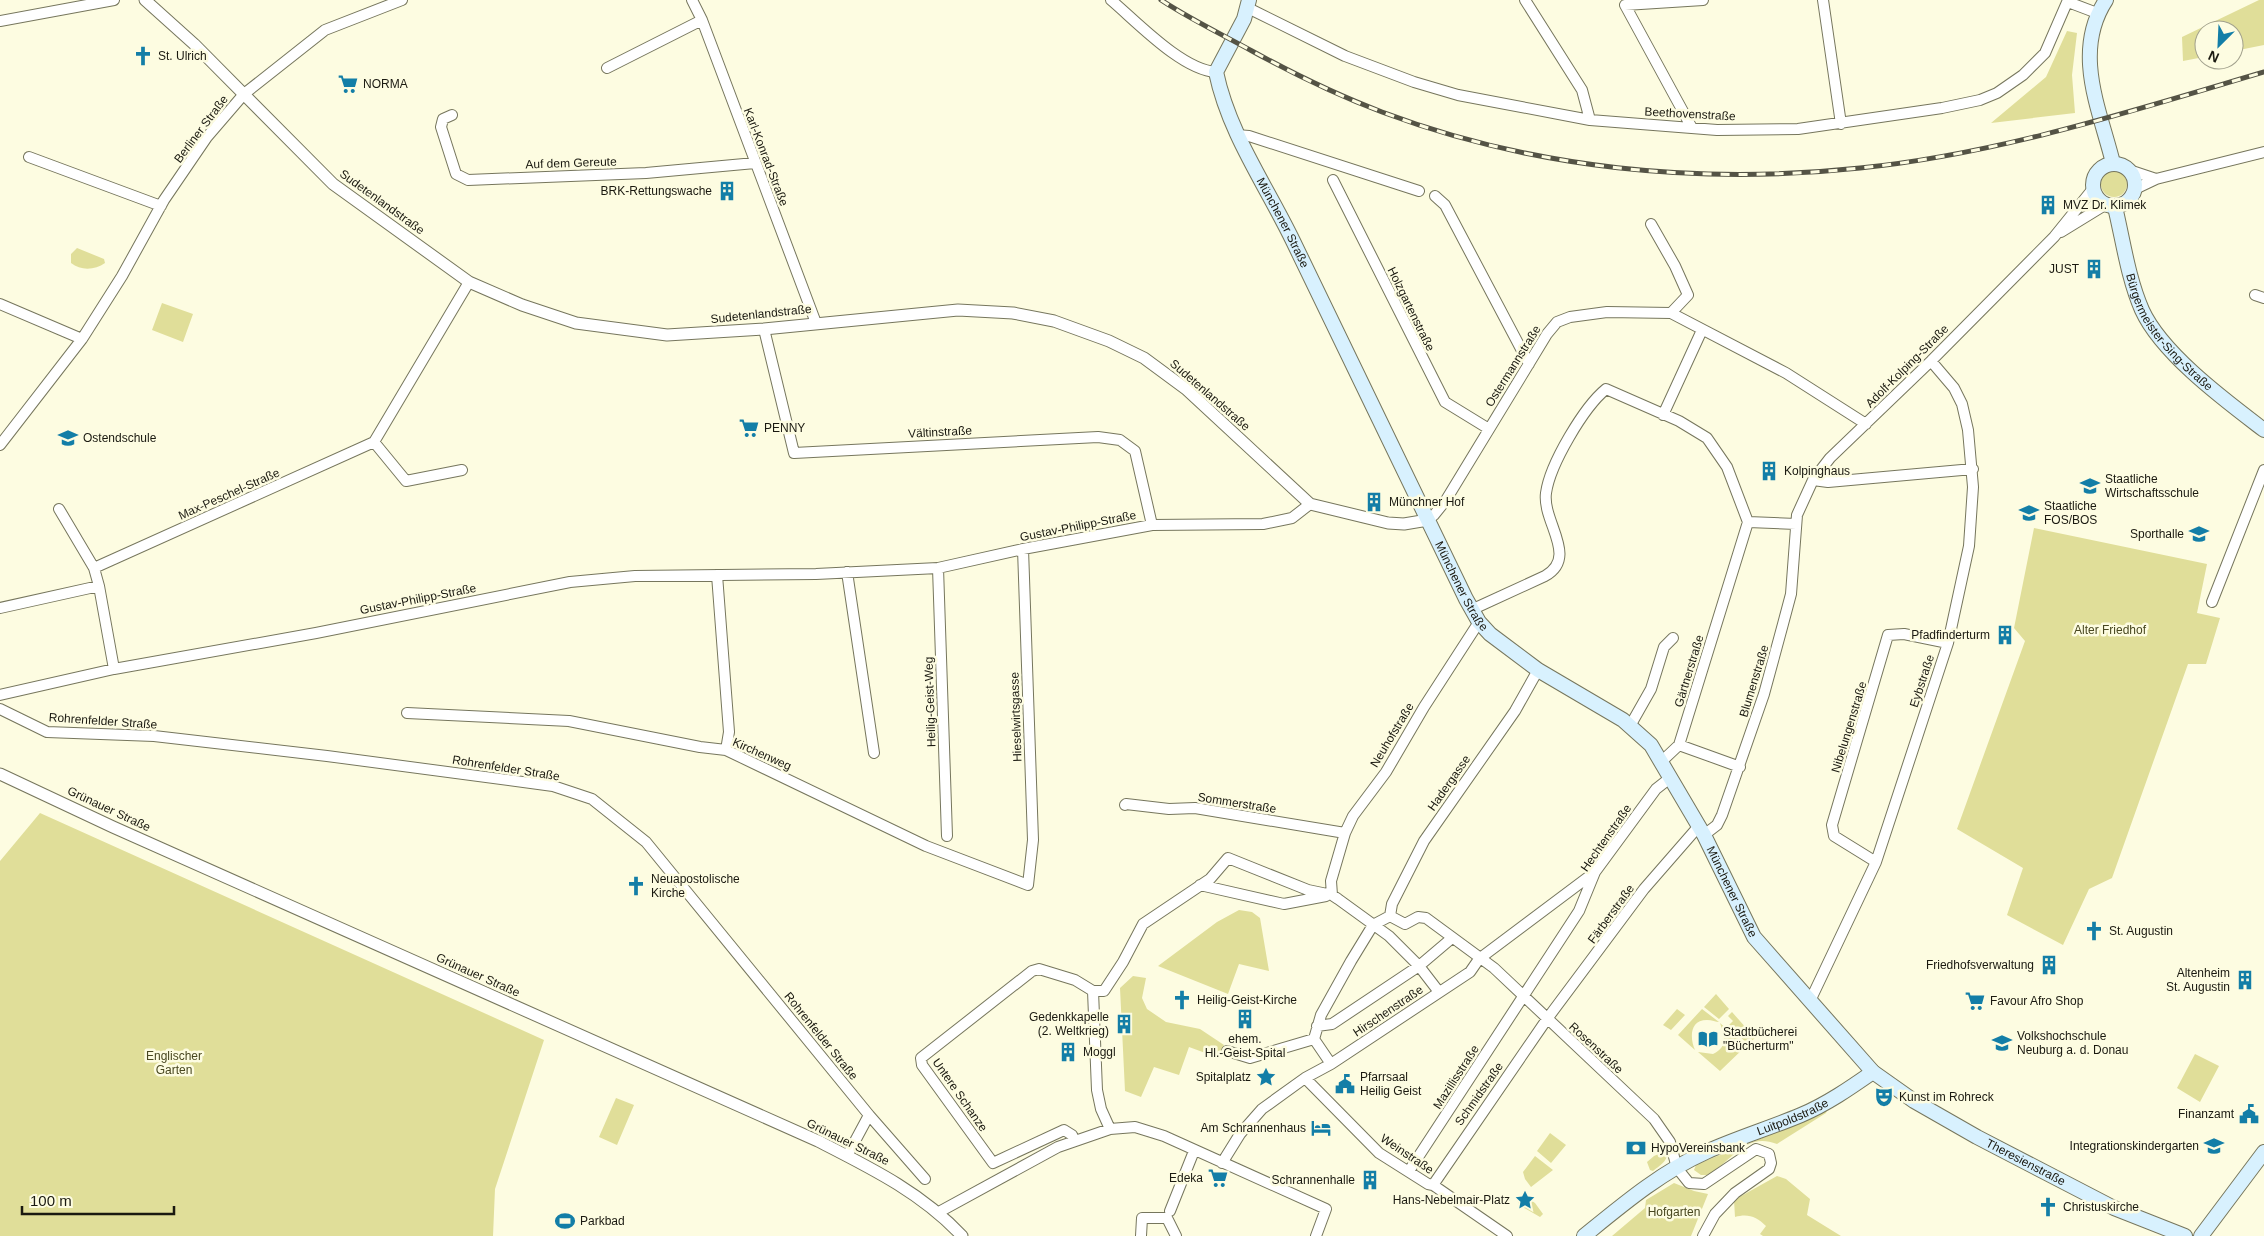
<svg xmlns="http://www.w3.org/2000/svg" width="2264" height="1236" viewBox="0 0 2264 1236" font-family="Helvetica,sans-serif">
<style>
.green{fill:#e0de99}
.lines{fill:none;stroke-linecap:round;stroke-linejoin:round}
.minor-casing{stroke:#76765d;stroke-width:12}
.tertiary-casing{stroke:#76765d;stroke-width:13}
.secondary-casing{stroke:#76765d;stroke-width:16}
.minor{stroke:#fff;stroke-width:10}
.tertiary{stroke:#fff;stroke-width:11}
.secondary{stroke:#d8f1fe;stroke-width:14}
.rail-casing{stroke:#545345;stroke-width:5}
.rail{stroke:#fdfce1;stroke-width:3;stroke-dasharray:9;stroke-linecap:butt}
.labels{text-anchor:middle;stroke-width:5;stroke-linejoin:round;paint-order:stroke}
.poi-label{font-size:12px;fill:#1a1910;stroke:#fdfce1;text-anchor:start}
.street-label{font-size:12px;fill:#1a1910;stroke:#fdfce1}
.park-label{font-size:12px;fill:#484720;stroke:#fdfce1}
</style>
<rect width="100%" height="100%" fill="#fdfce1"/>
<path class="green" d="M2259,0H2264V45L2234,51V30H2204V57L2183,61L2182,37Z
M2067,31L2077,33L2072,75L2075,113L1991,123L2046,77Z
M2101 184a13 13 0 1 1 26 0a13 13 0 1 1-26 0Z
M77,248L104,259L105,263C95,270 81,271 71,263V254Z
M162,303L193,314L183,342L152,330Z
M2034,528L2207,564L2197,613L2220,618L2206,664H2188L2112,878L2089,889L2063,945L2007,915L2023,868L1957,829L2025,641L2014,628Z
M40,813L544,1040L495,1189L493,1236H0V861Z
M1239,910L1252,912L1260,918L1269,971L1239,964L1228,994L1158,966L1217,922Z
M1133,976L1146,978L1142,998L1147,1009L1166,1022L1200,1029L1224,1045L1219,1058L1189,1047L1179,1075L1154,1067L1141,1097L1125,1091L1120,988Z
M1716,994L1729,1009L1719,1019L1704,1007Z
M1677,1009L1685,1015L1671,1030L1663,1025Z
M1702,1009L1719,1022C1716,1022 1712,1020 1707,1020C1689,1020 1690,1039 1695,1050L1678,1035Z
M1732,1012L1755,1038L1748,1044L1728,1026L1733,1021L1728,1016Z
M1720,1023L1746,1046L1720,1071L1698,1052L1713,1054C1729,1046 1724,1035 1720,1023Z
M2195,1054L2219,1066L2200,1102L2177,1088Z
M616,1098L634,1105L617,1145L599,1137Z
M1827,1110L1826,1113L1777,1144C1745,1131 1732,1162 1707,1175H1701L1694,1170L1696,1165L1705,1161L1805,1121Z
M1550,1133L1566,1145L1551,1163L1537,1151Z
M1667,1150C1669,1161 1660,1165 1653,1171L1650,1170L1647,1162L1654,1156Z
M1535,1156L1553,1170L1531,1187L1525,1179L1523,1172Z
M1777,1176L1786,1179L1810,1199L1807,1215L1841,1236H1763L1760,1234L1766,1226C1757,1217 1748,1213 1735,1217L1734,1200Z
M1674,1183L1694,1191L1708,1194L1691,1236H1612L1645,1208L1646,1200Z
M1522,1194L1535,1203L1543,1214L1540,1217L1519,1205L1517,1199Z"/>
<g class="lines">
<defs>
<path id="minor" d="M692,0L702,20L816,323
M1111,0C1137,22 1182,70 1216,72
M1525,0L1582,90L1590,120
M1823,0L1841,124
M2068,2L2097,13
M1248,8L1345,56L1414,82L1458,95L1590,120L1717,130L1798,129L1942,108L1980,100L1997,93L2023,75L2045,53L2068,0
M0,21L114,0
M607,68L702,20
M452,115L443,119L441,127L456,174L468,180L646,173L755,163
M1692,128L1625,5L1703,0
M1237,135L1249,136L1419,191
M29,157L161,206
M2129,170L2156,179
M1333,180L1445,402L1489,429
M2135,189L2156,179L2264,152
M1435,196L1445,205L1529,364
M1651,224L1675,266L1688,295L1671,313
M2061,232L2105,205
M2255,295L2264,298
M0,304L82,339
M764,329L794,453L1098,437L1120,440L1135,451L1152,525
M1663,415L1702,330
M0,445L82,339L122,276L164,200L207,137L244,94L325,30L402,0
M462,470L406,481L374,442L469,282
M1813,480L1828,482L1973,469
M59,509L94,568L99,586L114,669
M1428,520L1434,515L1446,500L1547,334L1557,322L1570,317L1607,312L1671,313L1786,373L1866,424
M1748,522L1796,524
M94,568L374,442
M938,568L947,836
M847,572L874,753
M717,575L729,732L726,750
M2212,602L2264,470
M0,608L99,586
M1471,610L1545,576C1579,557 1542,522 1546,493C1550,464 1584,407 1606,389L1679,421L1707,438L1727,467L1748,522
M0,695L114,669L316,633L570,582L635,576L816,574L938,568L1023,549L1152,525L1263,524L1292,518L1310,504
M0,709L47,732L154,736L327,756L553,786L592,799L646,842L869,1115L847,1156
M407,713L569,721L700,747L726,750L926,846L1028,885L1033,840L1023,549
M1630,726L1651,689L1664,647L1673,638
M1679,745L1740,767
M1661,762L1679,745L1748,522
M1125,805L1126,804L1169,809L1195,808L1345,833
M1704,835L1717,825L1722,815L1764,694L1783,624L1791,594L1797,515L1813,480L1830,458L1931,361L2054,237L2092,190
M1876,862L1834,836L1832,825L1888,635L1904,634L1948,643
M1200,885L1284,904L1326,896
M1332,895L1331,881L1345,833L1353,816L1386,772L1424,707L1479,622
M1390,916L1392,904L1424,841L1515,711L1538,670
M1093,991L1097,1090L1101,1109L1110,1129
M1810,1001L1876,862L1948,643L1969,546L1973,487L1968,430L1962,404L1954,388L1931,361
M1317,1026L1332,1024L1419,966L1452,938
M1227,1051L1250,1058L1314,1039
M1331,1064L1314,1039L1321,1015L1351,961L1373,925L1390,916L1405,924L1418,917L1426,918L1494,968L1654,1119L1670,1142L1677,1168L1689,1183L1704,1184L1756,1149L1769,1154L1771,1163L1769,1169L1735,1193L1715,1214L1703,1236
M1305,1078L1379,1153L1428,1184L1433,1185L1507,1236
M869,1115L925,1179
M1075,1141L1072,1135L1064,1130L993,1163L922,1065L921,1058L1032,971L1039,969L1075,980L1093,991H1104L1123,962L1143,924L1210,879L1228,858L1308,890L1332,895L1338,899L1389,936L1419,966L1439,992
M1222,1163L1240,1134L1262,1109L1305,1078L1331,1064L1470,972L1479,959L1595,872
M1409,1171L1579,911L1595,872L1656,789L1670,778
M1433,1185L1547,1019L1644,889L1698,827
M1170,1211L1194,1151
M939,1212L1058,1147L1110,1129L1135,1127L1164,1136L1326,1209L1316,1236
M1141,1236L1142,1218H1167L1176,1236"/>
<path id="tertiary" d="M145,0L194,44L333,184L469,282L522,305L576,323L667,335L764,329L958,310L1013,313L1054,321L1109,341L1144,358L1186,389L1310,504L1388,523L1404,524L1428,520
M0,774L113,827L818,1141C871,1168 922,1193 962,1236"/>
<g id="secondary">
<path id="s1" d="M1249,0L1244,19L1216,72C1229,134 1266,185 1293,241C1351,360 1408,480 1466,599L1479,622L1490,634L1538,670L1623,720L1651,745L1704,835L1754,937L1873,1072L1914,1101L1977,1137L2114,1208L2185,1236"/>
<path d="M2106,0C2072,52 2100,110 2113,163"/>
<circle cx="2114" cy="185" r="21"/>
<path id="s2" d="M2115,207C2123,240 2128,278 2142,310C2162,354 2226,401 2264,430"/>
<path id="s3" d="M1584,1236C1622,1205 1661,1172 1706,1152C1737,1138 1770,1128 1801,1115C1827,1104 1850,1088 1873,1072"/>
<path d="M2201,1236L2264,1152"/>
</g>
</defs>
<use href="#minor" class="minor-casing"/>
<use href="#tertiary" class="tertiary-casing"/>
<use href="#secondary" class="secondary-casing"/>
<use href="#minor" class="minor"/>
<use href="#tertiary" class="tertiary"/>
<use href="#secondary" class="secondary"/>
<defs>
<path id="rail" d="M1161,0C1190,19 1221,34 1252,51C1294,74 1337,95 1382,112C1534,169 1699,185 1860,168C1998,154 2132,111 2264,72"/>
</defs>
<use href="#rail" class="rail-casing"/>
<use href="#rail" class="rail"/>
</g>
<defs>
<symbol id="church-bare" viewBox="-9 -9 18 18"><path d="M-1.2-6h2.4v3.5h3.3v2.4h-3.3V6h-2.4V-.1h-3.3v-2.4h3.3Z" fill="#137ea7" stroke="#fdfce1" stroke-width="2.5" paint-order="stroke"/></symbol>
<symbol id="supermarket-bare" viewBox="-9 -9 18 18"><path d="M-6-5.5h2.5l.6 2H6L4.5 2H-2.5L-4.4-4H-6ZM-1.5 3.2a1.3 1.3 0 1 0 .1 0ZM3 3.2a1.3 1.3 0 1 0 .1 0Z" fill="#137ea7" stroke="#fdfce1" stroke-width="2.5" paint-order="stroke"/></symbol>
<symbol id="building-bare" viewBox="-9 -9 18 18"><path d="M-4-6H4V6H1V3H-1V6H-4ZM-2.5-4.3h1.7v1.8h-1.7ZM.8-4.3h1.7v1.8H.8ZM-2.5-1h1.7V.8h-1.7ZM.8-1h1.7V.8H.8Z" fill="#137ea7" stroke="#fdfce1" stroke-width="2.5" paint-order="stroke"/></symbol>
<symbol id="school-bare" viewBox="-9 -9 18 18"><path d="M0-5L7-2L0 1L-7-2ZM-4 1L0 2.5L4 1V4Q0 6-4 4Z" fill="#137ea7" stroke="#fdfce1" stroke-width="2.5" paint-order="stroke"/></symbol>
<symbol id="library-bare" viewBox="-9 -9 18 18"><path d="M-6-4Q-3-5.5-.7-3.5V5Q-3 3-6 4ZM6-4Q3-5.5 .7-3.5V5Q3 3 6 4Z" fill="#137ea7" stroke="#fdfce1" stroke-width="2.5" paint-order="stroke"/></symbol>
<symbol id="university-bare" viewBox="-9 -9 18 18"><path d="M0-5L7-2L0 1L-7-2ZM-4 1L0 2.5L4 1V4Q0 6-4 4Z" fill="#137ea7" stroke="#fdfce1" stroke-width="2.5" paint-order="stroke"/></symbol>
<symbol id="sight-bare" viewBox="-9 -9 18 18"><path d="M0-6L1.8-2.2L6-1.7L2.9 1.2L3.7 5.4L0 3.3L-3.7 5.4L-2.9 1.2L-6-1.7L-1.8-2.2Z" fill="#137ea7" stroke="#fdfce1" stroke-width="2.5" paint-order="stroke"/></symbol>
<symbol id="civic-bare" viewBox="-9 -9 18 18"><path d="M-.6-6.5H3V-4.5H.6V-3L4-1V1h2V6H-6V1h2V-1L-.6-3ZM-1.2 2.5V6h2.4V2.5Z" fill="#137ea7" stroke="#fdfce1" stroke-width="2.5" paint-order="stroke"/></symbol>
<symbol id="theatre-bare" viewBox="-9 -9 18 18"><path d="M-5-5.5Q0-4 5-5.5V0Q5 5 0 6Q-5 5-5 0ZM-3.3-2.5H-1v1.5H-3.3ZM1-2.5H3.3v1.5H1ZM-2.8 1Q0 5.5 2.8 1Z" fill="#137ea7" stroke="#fdfce1" stroke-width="2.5" paint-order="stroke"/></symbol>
<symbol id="hotel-bare" viewBox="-9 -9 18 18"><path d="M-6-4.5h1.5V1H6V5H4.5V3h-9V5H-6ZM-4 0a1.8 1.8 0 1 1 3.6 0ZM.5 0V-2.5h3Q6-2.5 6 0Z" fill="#137ea7" stroke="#fdfce1" stroke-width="2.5" paint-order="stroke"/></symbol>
<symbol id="bank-bare" viewBox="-9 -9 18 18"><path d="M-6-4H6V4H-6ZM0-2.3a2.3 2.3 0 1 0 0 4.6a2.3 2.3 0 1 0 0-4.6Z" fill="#137ea7" stroke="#fdfce1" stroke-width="2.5" paint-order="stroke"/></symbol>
<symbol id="stadium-bare" viewBox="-9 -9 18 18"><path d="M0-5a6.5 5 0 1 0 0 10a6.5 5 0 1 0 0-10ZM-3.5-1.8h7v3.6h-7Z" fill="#137ea7" stroke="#fdfce1" stroke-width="2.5" paint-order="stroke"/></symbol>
</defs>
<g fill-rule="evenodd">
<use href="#church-bare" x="129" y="42" width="28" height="28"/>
<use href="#supermarket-bare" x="334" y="70" width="28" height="28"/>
<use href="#building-bare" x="713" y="177" width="28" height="28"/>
<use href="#building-bare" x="2034" y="191" width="28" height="28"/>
<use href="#building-bare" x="2080" y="255" width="28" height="28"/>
<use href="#supermarket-bare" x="735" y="414" width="28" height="28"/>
<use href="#school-bare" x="54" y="424" width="28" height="28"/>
<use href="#building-bare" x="1755" y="457" width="28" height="28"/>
<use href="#school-bare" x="2076" y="472" width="28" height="28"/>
<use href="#building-bare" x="1360" y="488" width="28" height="28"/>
<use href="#school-bare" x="2015" y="499" width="28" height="28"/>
<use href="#school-bare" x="2185" y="520" width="28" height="28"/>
<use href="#building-bare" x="1991" y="621" width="28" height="28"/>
<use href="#church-bare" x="622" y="872" width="28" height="28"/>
<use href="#church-bare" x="2080" y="917" width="28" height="28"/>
<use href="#building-bare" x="2035" y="951" width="28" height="28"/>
<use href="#building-bare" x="2231" y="966" width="28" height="28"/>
<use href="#church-bare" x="1168" y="986" width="28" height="28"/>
<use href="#supermarket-bare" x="1961" y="987" width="28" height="28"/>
<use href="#building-bare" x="1231" y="1005" width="28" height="28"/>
<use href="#building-bare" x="1110" y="1010" width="28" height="28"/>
<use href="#library-bare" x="1694" y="1025" width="28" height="28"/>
<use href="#university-bare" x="1988" y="1029" width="28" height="28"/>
<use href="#building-bare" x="1054" y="1038" width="28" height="28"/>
<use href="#sight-bare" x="1252" y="1063" width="28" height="28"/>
<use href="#civic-bare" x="1331" y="1070" width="28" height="28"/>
<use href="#theatre-bare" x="1870" y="1083" width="28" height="28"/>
<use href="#civic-bare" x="2235" y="1100" width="28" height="28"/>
<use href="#hotel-bare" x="1307" y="1114" width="28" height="28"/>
<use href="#school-bare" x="2200" y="1132" width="28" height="28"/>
<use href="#bank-bare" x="1622" y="1134" width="28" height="28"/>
<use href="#supermarket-bare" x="1204" y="1164" width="28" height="28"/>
<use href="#building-bare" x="1356" y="1166" width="28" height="28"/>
<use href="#sight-bare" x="1511" y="1186" width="28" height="28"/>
<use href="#church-bare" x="2034" y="1193" width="28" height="28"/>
<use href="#stadium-bare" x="551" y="1207" width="28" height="28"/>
</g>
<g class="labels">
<g class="poi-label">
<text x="158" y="60">St. Ulrich</text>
<text x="363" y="88">NORMA</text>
<text x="712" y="195" text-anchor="end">BRK-Rettungswache</text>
<text x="2063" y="209">MVZ Dr. Klimek</text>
<text x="2079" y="273" text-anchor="end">JUST</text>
<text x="764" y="432">PENNY</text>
<text x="83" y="442">Ostendschule</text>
<text x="1784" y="475">Kolpinghaus</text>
<text x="2105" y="483">Staatliche<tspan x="2105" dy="14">Wirtschaftsschule</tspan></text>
<text x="1389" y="506">Münchner Hof</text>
<text x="2044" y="510">Staatliche<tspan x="2044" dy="14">FOS/BOS</tspan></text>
<text x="2184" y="538" text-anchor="end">Sporthalle</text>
<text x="1990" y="639" text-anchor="end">Pfadfinderturm</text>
<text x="651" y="883">Neuapostolische<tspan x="651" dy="14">Kirche</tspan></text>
<text x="2109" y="935">St. Augustin</text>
<text x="2034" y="969" text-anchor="end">Friedhofsverwaltung</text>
<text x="2230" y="977" text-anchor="end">Altenheim<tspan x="2230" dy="14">St. Augustin</tspan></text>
<text x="1197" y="1004">Heilig-Geist-Kirche</text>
<text x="1990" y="1005">Favour Afro Shop</text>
<text x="1109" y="1021" text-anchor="end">Gedenkkapelle<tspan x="1109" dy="14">(2. Weltkrieg)</tspan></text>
<text x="1723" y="1036">Stadtbücherei<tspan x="1723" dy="14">"Bücherturm"</tspan></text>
<text x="2017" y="1040">Volkshochschule<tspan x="2017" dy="14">Neuburg a. d. Donau</tspan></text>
<text x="1245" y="1043" text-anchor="middle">ehem.<tspan x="1245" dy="14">Hl.-Geist-Spital</tspan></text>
<text x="1083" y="1056">Moggl</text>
<text x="1251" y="1081" text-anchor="end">Spitalplatz</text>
<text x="1360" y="1081">Pfarrsaal<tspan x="1360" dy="14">Heilig Geist</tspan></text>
<text x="1899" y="1101">Kunst im Rohreck</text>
<text x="2234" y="1118" text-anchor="end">Finanzamt</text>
<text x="1306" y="1132" text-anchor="end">Am Schrannenhaus</text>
<text x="2199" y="1150" text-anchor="end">Integrationskindergarten</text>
<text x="1651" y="1152">HypoVereinsbank</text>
<text x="1203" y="1182" text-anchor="end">Edeka</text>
<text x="1355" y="1184" text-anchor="end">Schrannenhalle</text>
<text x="1510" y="1204" text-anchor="end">Hans-Nebelmair-Platz</text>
<text x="2063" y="1211">Christuskirche</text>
<text x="580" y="1225">Parkbad</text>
</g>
<g class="street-label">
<text transform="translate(1690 114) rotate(3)" y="4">Beethovenstraße</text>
<text transform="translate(201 129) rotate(-53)" y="4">Berliner Straße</text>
<text transform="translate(766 157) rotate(69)" y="4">Karl-Konrad-Straße</text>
<text transform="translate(571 163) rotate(-2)" y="4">Auf dem Gereute</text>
<text transform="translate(382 202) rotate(36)" y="4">Sudetenlandstraße</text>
<text dy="4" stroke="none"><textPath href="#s1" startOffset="245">Münchener Straße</textPath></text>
<text transform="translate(1411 309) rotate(64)" y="4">Holzgartenstraße</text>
<text transform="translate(761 314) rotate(-6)" y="4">Sudetenlandstraße</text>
<text dy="4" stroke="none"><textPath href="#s2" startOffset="140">Bürgermeister-Sing-Straße</textPath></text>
<text transform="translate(1513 366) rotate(-58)" y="4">Ostermannstraße</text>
<text transform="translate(1907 366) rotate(-45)" y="4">Adolf-Kolping-Straße</text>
<text transform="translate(1210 395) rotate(41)" y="4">Sudetenlandstraße</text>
<text transform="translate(940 432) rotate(-3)" y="4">Vältinstraße</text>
<text transform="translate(229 494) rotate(-24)" y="4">Max-Peschel-Straße</text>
<text transform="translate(1078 526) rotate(-11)" y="4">Gustav-Philipp-Straße</text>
<text dy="4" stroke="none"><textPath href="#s1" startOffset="650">Münchener Straße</textPath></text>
<text transform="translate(418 599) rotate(-11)" y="4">Gustav-Philipp-Straße</text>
<text transform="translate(1689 671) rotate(-73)" y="4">Gärtnerstraße</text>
<text transform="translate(1754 681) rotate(-73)" y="4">Blumenstraße</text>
<text transform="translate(1922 681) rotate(-72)" y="4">Eybstraße</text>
<text transform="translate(930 702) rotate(-92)" y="4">Heilig-Geist-Weg</text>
<text transform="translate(1016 717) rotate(-92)" y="4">Hieselwirtsgasse</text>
<text transform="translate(103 721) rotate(4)" y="4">Rohrenfelder Straße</text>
<text transform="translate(1849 727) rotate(-73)" y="4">Nibelungenstraße</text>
<text transform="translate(1392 735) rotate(-59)" y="4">Neuhofstraße</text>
<text transform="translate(762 754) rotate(24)" y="4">Kirchenweg</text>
<text transform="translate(506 768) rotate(9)" y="4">Rohrenfelder Straße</text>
<text transform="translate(1449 783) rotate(-55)" y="4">Hadergasse</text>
<text transform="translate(1237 803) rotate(9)" y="4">Sommerstraße</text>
<text transform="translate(109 809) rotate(25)" y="4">Grünauer Straße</text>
<text transform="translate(1606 838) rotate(-55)" y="4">Hechtenstraße</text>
<text dy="4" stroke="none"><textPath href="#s1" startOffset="1070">Münchener Straße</textPath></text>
<text transform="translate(1611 914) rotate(-54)" y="4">Färberstraße</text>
<text transform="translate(478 975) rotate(24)" y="4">Grünauer Straße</text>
<text transform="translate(1388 1011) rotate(-34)" y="4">Hirschenstraße</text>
<text transform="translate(821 1036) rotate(51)" y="4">Rohrenfelder Straße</text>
<text transform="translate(1596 1048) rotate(43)" y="4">Rosenstraße</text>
<text transform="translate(1456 1077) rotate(-57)" y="4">Mazillisstraße</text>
<text transform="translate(1479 1094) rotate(-55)" y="4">Schmidstraße</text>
<text transform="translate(960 1095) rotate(55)" y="4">Untere Schanze</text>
<text dy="4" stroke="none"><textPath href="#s3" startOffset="242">Luitpoldstraße</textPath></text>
<text transform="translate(848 1142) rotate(26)" y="4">Grünauer Straße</text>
<text transform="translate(1407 1154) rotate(34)" y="4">Weinstraße</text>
<text dy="4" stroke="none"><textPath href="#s1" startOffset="1478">Theresienstraße</textPath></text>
</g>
<g class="park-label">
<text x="2110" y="634">Alter Friedhof</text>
<text x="174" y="1060">Englischer<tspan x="174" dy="14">Garten</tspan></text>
<text x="1674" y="1216">Hofgarten</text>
</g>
</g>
<g transform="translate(2219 45) rotate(204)"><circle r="24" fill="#fdfce1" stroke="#a2a18d"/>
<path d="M0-4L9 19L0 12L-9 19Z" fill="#137ea7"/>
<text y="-8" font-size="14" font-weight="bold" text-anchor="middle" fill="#1a1910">N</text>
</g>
<path d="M22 1206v8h152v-8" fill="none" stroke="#1a1910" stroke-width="2.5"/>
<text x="30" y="1206" font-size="15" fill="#1a1910" stroke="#fdfce1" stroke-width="4" paint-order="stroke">100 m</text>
</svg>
